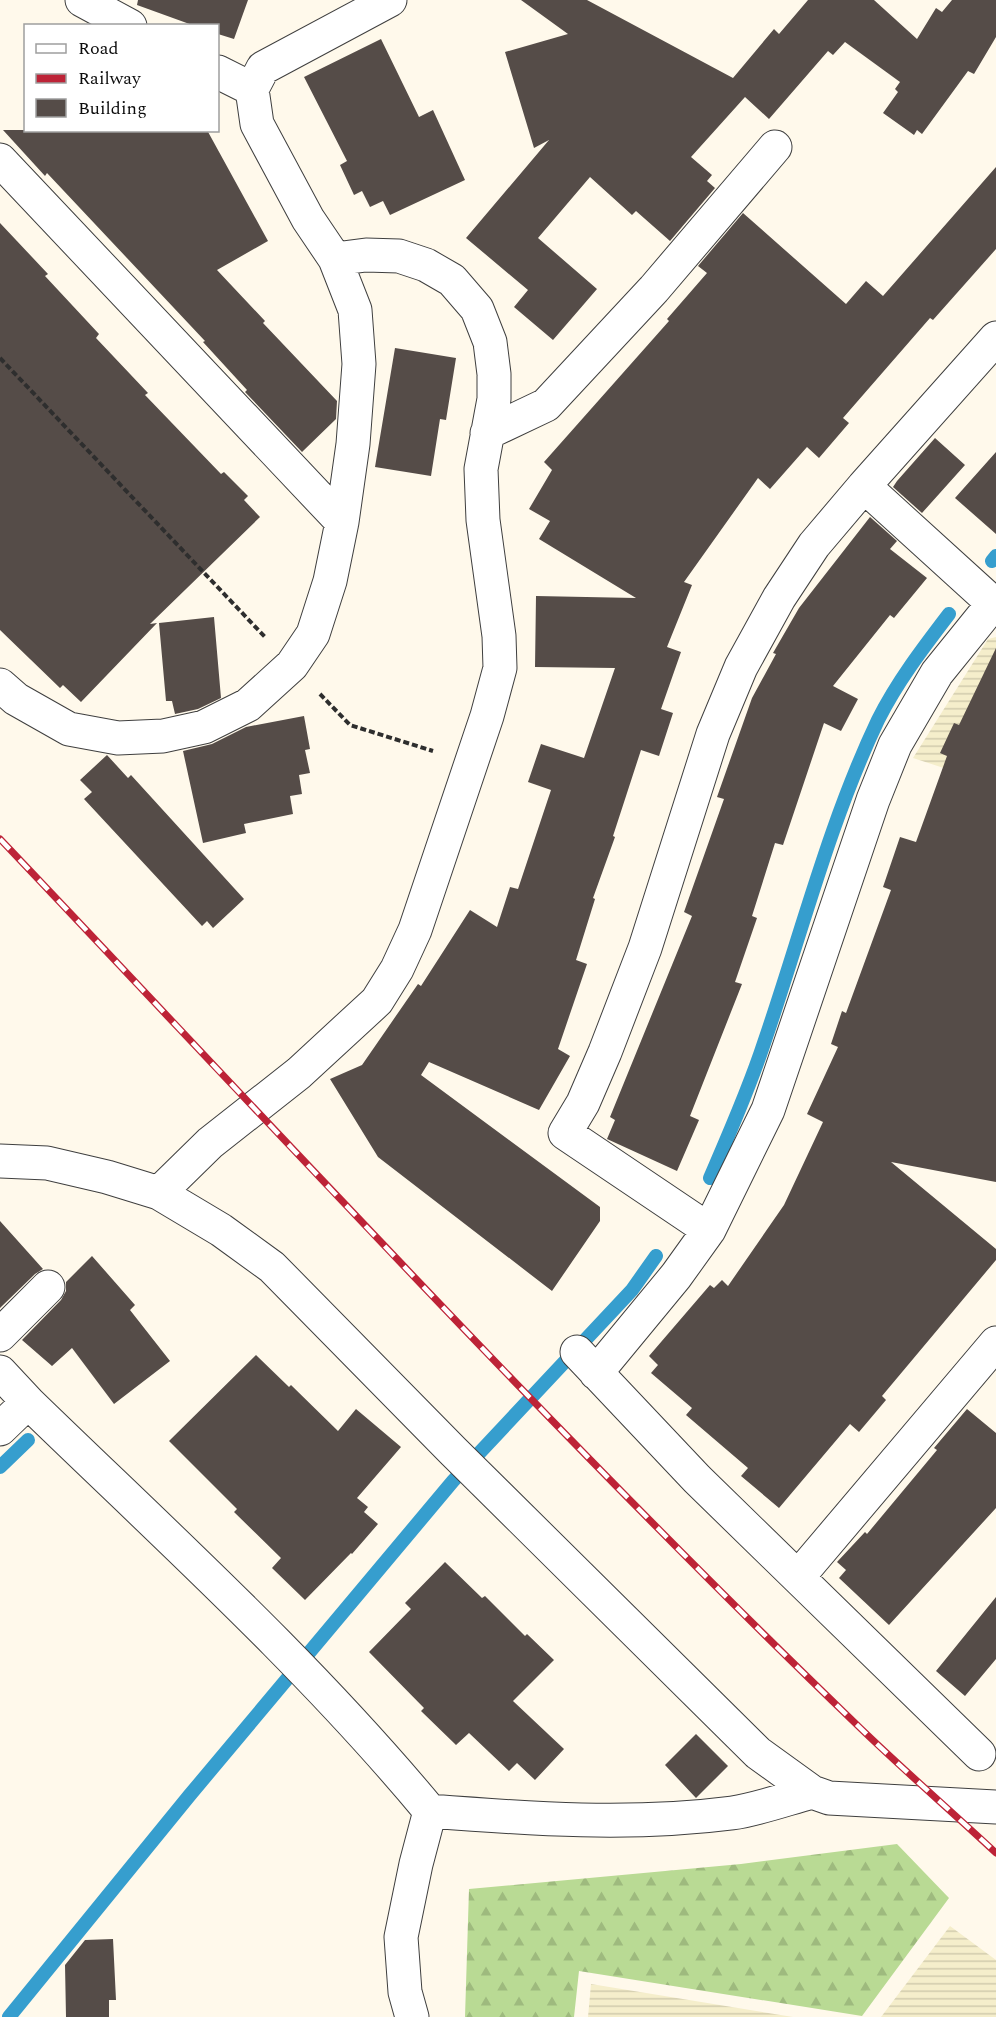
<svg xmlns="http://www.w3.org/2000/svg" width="996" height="2017" viewBox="0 0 996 2017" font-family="Spectral,serif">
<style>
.farmland{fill:url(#farmland-rules)}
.forest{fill:url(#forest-firs)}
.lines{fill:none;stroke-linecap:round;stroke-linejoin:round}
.stream{stroke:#369ece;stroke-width:14}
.building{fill:#554c48}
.street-casing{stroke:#3f3f3f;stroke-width:35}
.path{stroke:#2e2e2e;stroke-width:4;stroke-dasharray:6 3;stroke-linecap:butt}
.street{stroke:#fff;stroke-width:33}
.rail-casing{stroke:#bd2337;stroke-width:7}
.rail{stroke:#fff;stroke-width:4.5;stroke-dasharray:14;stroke-linecap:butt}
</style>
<defs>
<pattern id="farmland-rules" width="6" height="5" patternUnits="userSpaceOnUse" patternTransform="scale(1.5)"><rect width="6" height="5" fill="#f5eecb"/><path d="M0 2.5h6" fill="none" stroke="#d1cbad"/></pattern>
<pattern id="forest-firs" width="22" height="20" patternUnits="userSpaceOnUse" patternTransform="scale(1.5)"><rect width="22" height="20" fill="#b9da94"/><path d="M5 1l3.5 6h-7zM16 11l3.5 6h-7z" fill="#9eba7e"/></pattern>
</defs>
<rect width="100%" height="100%" fill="#fff9eb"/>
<path class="farmland" d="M996,637V785L913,758L988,639Z
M950,1926L996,1960V2017H881Z
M591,1984L793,2017H588Z"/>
<path class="forest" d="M897,1844L949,1898L862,2016L579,1971L574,2017H465L469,1889L741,1864Z"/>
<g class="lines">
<path class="stream" d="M992,561L996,556
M710,1178C729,1134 749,1089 764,1043C801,935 829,823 878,720C897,682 923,648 949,614
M0,1467L28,1440
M9,2017L189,1796L453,1481L632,1290L656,1256"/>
</g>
<path class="building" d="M138,0H248L234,39L218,34V26H195L137,5Z
M521,0H587L733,78L774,29L779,34L808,0H874L917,39L936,8L942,12L952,0H996V37L974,74L968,71L922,134L917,130L914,135L883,113L898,92L895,89L900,82L845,42L833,55L828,51L769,119L745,97L691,157L712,175L707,181L715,188L670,241L636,211L632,215L590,177L538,238L597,289L553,340L514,307L528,290L466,238L549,140L534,148L505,52L568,34Z
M381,39L419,117L433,110L465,180L390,215L383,201L370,207L362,191L354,195L340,165L347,161L304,77Z
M3,130H207L268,241L217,270L265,321L263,323L337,401L336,419L302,452L245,392L247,390L203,342L205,341L47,173L45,176Z
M996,167V249L933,320L930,318L843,418L849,423L819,458L807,447L770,489L758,478L684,582L692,585L667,647L681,652L661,709L673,713L659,756L641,750L613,836L615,837L593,898L595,899L576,960L587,964L558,1049L570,1056L539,1110L429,1062L421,1075L600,1207V1221L552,1291L378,1157L330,1079L362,1065L418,984L421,986L470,910L497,927L510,887L518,889L551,790L528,782L541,744L584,758L615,668L535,667L536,596L636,598L539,539L550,521L529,509L552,470L544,462L669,321L667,319L707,273L698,266L743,213L846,304L866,281L883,296Z
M0,223L48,274L45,276L99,334L96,338L148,393L145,395L221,474L224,472L248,496L244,500L260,517L150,624L157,623L81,702L63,685L60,688L0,630Z
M395,348L456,358L446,420L440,419L431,476L375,467Z
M935,438L965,465L922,513L893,487L897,481Z
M996,452V534L955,498Z
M870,517L897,541L890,549L927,578L894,618L890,615L833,686L858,699L841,731L824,723L783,845L775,843L752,916L757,918L735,982L742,984L690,1116L699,1120L677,1171L607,1139L615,1120L610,1117L692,916L684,912L724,799L717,797L752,698L776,654L773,653L799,608Z
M214,617L221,698L198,709L175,714L172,701H166L159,623Z
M996,648V1182L891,1162L996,1249V1260L882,1396L886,1400L859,1432L850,1424L779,1508L741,1476L748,1468L686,1415L692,1408L651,1373L658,1365L649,1356L710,1285L714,1288L722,1280L728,1286L784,1205L823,1122L807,1114L838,1047L831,1044L842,1011L846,1013L891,890L883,887L900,837L916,842L947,756L940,753L954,723L959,725Z
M304,716L310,749L305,750L310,773L299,775L302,794L290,796L293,814L244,824L246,833L203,843L183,751L212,744L246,727Z
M107,755L128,778L131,775L244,899L213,928L207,921L202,926L84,799L92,792L80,780Z
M0,1221L43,1269L35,1274L0,1308Z
M92,1256L135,1305L130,1310L170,1361L114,1404L72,1348L52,1366L22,1340L61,1300L66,1291V1282Z
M256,1355L289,1387L291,1385L338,1431L356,1409L401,1447L357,1498L368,1507L364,1512L378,1524L352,1554L351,1553L305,1600L272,1568L281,1558L234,1512L237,1509L169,1441Z
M967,1409L996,1433V1508L889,1625L839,1578L846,1570L837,1562L865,1532L867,1534L937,1450L934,1448Z
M445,1562L482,1598L485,1596L525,1636L527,1634L554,1660L513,1701L564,1749L535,1780L517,1763L509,1771L469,1733L456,1745L421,1711L424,1708L369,1652L411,1609L405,1603Z
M996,1597V1659L965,1696L936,1671Z
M696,1734L728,1766L696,1798L665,1765Z
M113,1939L116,2000H109V2017H66L65,1965L85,1940Z"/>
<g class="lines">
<defs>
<path id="street" d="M82,0L130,26
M218,72L252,89
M0,160L342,522
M487,433L546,405L654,289L775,147
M864,486L996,338
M0,685L16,699L69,729L118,738L163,736L204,727L248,705L292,665L313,634L330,581L342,522L353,444L359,364L355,310L335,259L308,219L257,124L252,89L263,68L390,0
M0,1161L47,1163L107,1177L159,1193L221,1230L272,1267L453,1451L758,1753L812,1792L829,1798L996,1807
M159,1193L210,1143L299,1073L377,1001L397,969L415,930L487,716L500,668L499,636L483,520L481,469L494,399V374L490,342L477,309L452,280L426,265L399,256L366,255L335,259
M709,1230L565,1133L583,1103L605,1052L645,948L713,734L741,667L779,598L814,545L864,486L996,606
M0,1335L48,1287
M577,1352L697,1479L979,1754
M0,1372L28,1402
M596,1373L676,1276L709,1230L768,1110L873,800L895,745L937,673L996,600
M0,1429L28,1402C165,1535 308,1664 430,1811C531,1819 632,1826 732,1813C759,1809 786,1799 812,1792
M798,1577L996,1343
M412,2017L405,1992L401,1937L416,1864L430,1811"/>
</defs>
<use href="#street" class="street-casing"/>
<path class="path" d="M0,358L265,637
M320,694L350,725L433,751"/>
<use href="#street" class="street"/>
<defs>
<path id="rail" d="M0,839C282,1136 559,1438 854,1722C900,1767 949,1809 996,1853"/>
</defs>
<use href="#rail" class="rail-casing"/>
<use href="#rail" class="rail"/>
</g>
<rect x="24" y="24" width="195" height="108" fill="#ffffff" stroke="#9e9e9e" stroke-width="1.5"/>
<rect x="36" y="44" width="30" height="9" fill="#ffffff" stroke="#9e9e9e" stroke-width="1.5"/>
<text x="78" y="54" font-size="18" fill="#0c0c0c">Road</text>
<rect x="36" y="74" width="30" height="9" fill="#bd2337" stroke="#9e9e9e" stroke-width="1.5"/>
<text x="78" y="84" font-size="18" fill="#0c0c0c">Railway</text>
<rect x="36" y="99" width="30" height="18" fill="#554c48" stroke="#9e9e9e" stroke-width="1.5"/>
<text x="78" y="114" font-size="18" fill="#0c0c0c">Building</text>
</svg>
